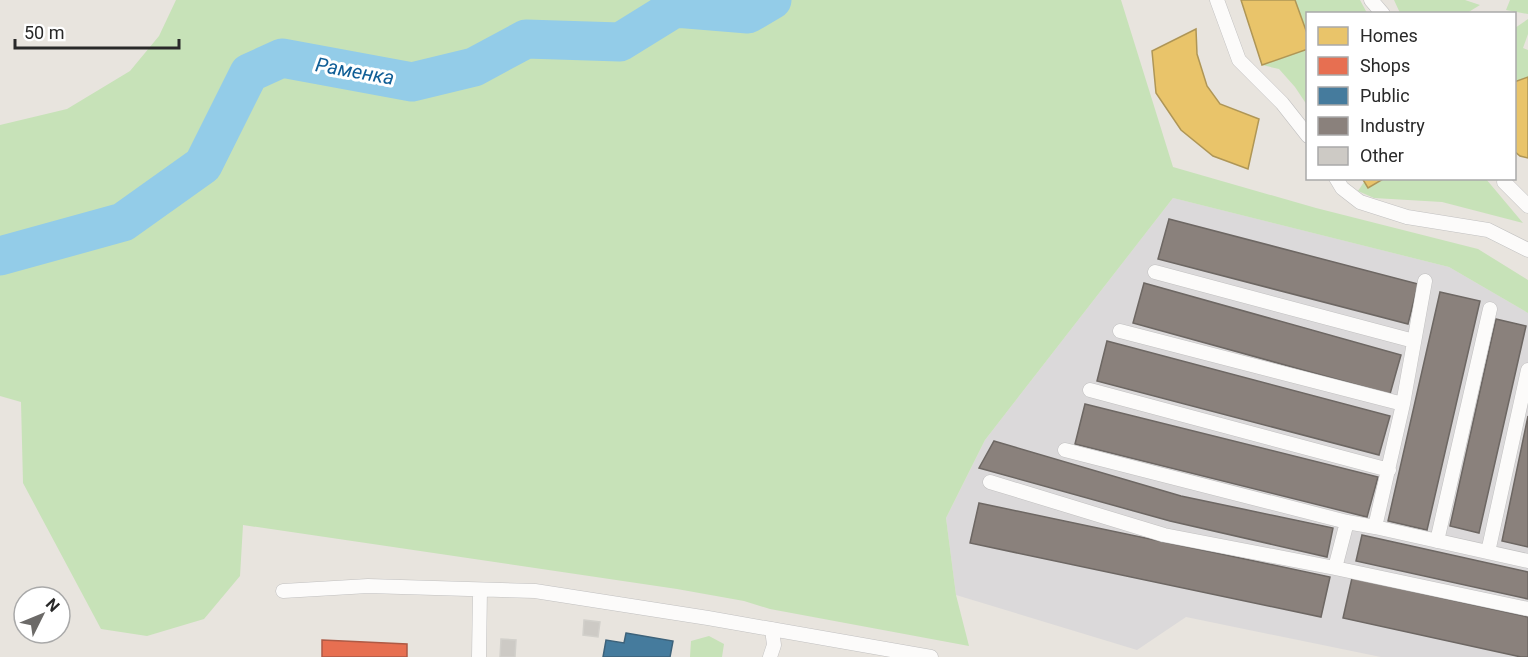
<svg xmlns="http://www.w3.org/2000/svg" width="1528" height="657" viewBox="0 0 1528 657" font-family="Roboto,sans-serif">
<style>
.industrial{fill:#dbd9da}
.green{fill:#c7e2b8}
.homes{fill:#e9c46a;stroke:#af9656;stroke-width:1.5}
.shops{fill:#e76f51;stroke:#ae5a45;stroke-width:1.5}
.public{fill:#457b9d;stroke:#3d627a;stroke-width:1.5}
.industry{fill:#8a817c;stroke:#6d6763;stroke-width:1.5}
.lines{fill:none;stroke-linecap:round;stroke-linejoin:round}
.river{stroke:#93cce8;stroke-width:39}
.building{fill:#cdcac5;stroke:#d2d0cb;stroke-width:1.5}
.service-casing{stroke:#c1c0c0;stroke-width:15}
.service{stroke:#fcfbfa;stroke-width:14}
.labels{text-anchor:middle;stroke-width:6;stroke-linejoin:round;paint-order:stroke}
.water-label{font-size:20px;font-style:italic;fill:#105e96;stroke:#fff}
</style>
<rect width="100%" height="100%" fill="#e8e4de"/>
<path class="industrial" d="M1173,198L1449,267L1528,313V657H1381L1186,617L1137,650L956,595L946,518L985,440Z"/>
<path class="green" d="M176,0H1121L1173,167L1316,208L1478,249L1528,280V313L1449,267L1173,198L985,440L946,518L956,595L969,646L770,609L744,601L677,589L243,525L240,576L204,619L147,636L101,629L23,483L21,402L0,396V125L67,109L130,71L159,36Z
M1295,0H1360L1367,13L1308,14L1307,36Z
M1394,0H1465L1480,5L1467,13H1400Z
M1510,0H1528V14L1506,10Z
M1528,19V34L1523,48L1528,50V77L1515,82V28Z
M1307,49V105L1295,87L1279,69L1262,65Z
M1385,179H1486L1523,223L1442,202L1374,198L1358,191L1364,182L1368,188Z
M709,636L724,644L722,657H690L691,641Z"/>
<path class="homes" d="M1241,0H1295L1308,36V49L1262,65Z
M1196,29L1197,54L1207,86L1220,104L1259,119L1248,169L1213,156L1181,130L1156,93L1152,51Z
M1528,77V158L1520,156L1514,151V82Z
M1362,178H1385L1368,188Z"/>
<path class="shops" d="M322,640L407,644V657H322Z"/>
<path class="public" d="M626,633L673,641L670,657H603L606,640L624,643Z"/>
<path class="industry" d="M1169,219L1418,284L1408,324L1158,259Z
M1144,283L1401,355L1390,394L1133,323Z
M1440,292L1480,301L1427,530L1388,521Z
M1496,319L1526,326L1479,533L1450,526Z
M1107,341L1390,416L1379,455L1097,381Z
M1085,404L1378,477L1367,517L1075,444Z
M1528,416V547L1502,541Z
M994,441L1181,496L1333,528L1327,557L1170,521L979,468Z
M979,503L1330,577L1321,617L970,543Z
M1362,535L1528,572V599L1356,561Z
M1352,578L1528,617V657H1521L1343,618Z"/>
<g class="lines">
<path class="river" d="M0,256L123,222L203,165L249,73L282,58L412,82L474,67L526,39L620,42L675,8L748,14L772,0"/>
</g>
<path class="building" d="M584,620L600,622L598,637L583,635Z
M501,639L516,640L515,657H500Z"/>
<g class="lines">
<defs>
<path id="service" d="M1217,0L1239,60L1282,103L1308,136
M1371,0L1383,14
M1336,178L1342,188L1360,202L1407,217L1488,230L1528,250
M1504,182L1528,206
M1155,272L1414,341
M1120,331L1403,404
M1090,390L1389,470
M1065,450L1347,522L1375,527L1403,404L1425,281
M990,482L1164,535L1335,568L1347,522
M1375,527L1528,561
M1437,541L1490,309
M1488,552L1528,370
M1335,568L1528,609
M283,591L368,586L535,591L708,618L931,657
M479,657L480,590
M770,657L774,645L772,629"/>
</defs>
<use href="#service" class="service-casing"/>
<use href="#service" class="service"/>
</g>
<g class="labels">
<g class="water-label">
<text transform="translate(355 71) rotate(10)" y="7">Раменка</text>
</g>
</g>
<rect x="1306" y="12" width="210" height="168" fill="#ffffff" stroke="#a9a9a9" stroke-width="1.5"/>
<rect x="1318" y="27" width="30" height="18" fill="#e9c46a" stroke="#a9a9a9" stroke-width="1.5"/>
<text x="1360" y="42" font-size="18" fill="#292929">Homes</text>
<rect x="1318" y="57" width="30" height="18" fill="#e76f51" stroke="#a9a9a9" stroke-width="1.5"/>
<text x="1360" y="72" font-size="18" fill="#292929">Shops</text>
<rect x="1318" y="87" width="30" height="18" fill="#457b9d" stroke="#a9a9a9" stroke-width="1.5"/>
<text x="1360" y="102" font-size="18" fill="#292929">Public</text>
<rect x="1318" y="117" width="30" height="18" fill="#8a817c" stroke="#a9a9a9" stroke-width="1.5"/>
<text x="1360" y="132" font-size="18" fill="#292929">Industry</text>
<rect x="1318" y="147" width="30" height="18" fill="#cdcac5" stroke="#a9a9a9" stroke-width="1.5"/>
<text x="1360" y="162" font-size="18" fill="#292929">Other</text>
<g transform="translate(42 615) rotate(47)"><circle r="28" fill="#ffffff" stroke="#a9a9a9" stroke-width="1.5"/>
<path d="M0-4.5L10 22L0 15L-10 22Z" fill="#6c6a68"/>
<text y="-9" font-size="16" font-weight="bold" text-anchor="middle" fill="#292929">N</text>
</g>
<path d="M15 39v9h164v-9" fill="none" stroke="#292929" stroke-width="3"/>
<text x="24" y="39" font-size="18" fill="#292929" stroke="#ffffff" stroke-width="4.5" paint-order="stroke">50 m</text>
</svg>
